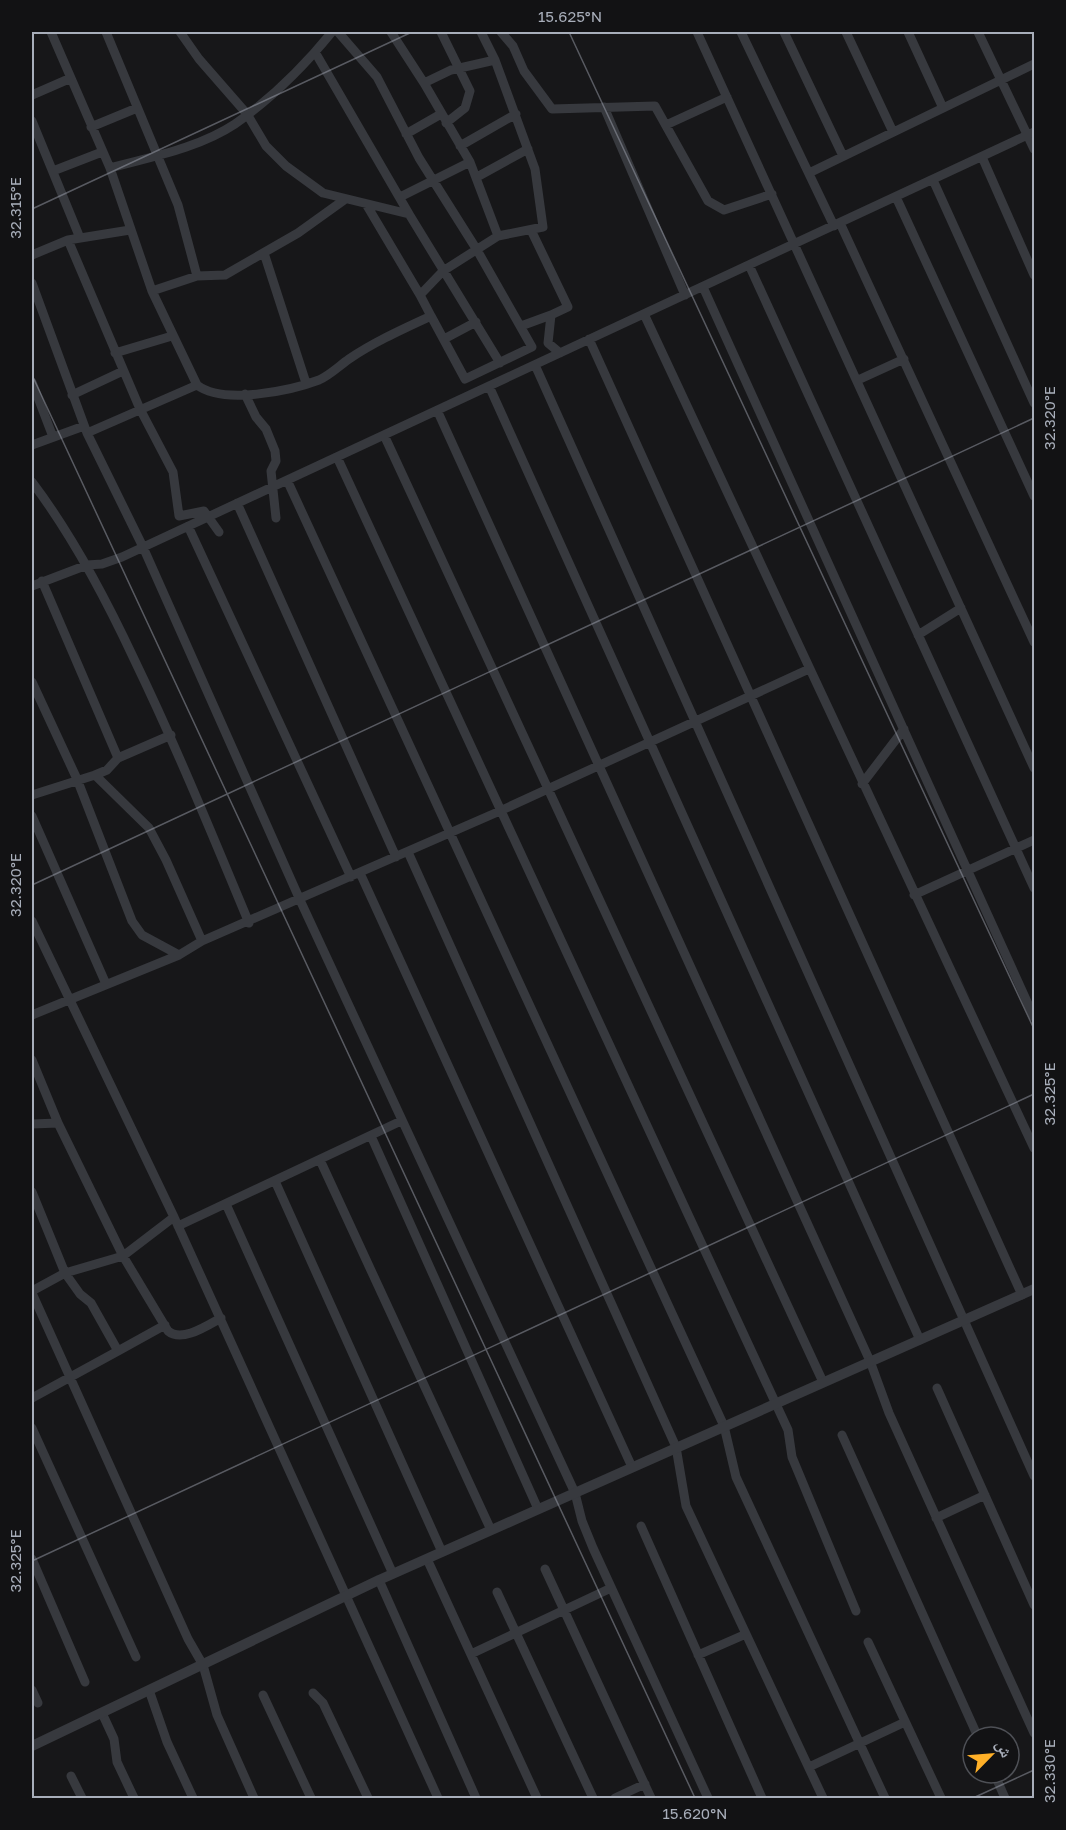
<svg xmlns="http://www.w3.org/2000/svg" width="1066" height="1830" viewBox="0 0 1066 1830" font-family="'Golos Text','Noto Naskh Arabic',sans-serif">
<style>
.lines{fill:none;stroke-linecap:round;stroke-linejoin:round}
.minor{stroke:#37393e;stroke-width:9}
.tertiary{stroke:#37393e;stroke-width:10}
.ticks{fill:none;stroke:#a8aeba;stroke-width:1.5;stroke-opacity:0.45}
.neatline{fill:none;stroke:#a8aeba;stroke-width:2}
.ticks-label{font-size:15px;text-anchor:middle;fill:#a8aeba}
</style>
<rect width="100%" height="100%" fill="#171719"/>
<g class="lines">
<path class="minor" d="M51,32L110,168L152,291L197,385C223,405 290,391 319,380C330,375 339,366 349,359C374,342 403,329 431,316L465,379L532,347L477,250L419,158L377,77L338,32
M106,32L178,205L197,276
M180,32L199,59L247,114L266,146L286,166L323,193L409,214L500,363
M391,32L424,83
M441,32L470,91L465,108L446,123
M501,32L513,46L524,71L552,109L655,106L708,201L724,210L772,194
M697,32L1034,768
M741,32L834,226
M784,32L843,156
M846,32L893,132
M908,32L943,108
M978,32L1034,149
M315,52L409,214
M495,60L451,70L424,83L470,162L498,236
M32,95L71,78
M604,107L685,295
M32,121L80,238
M666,125L727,97
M91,127L137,108
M406,134L441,114
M460,146L516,114
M982,157L1034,275
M110,168C151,157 199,148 235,124C271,99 305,65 332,32
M53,171L102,152
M809,173L1034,64
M477,177L528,149
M933,180L1034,403
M400,197L470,162
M896,197L1034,496
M366,204L420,295
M840,223L1034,642
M531,230L568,307L551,315L548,343L560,353
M68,240L140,409L173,472L179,516L204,511L219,532
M264,253L306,383
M32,255L68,240L130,230
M749,265L1034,888
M32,283L87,433
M703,287L1034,1017
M152,291L197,276L225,275L298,233L344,200
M644,314L1034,1148
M431,316L420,295L443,271L498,236L543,227L535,169L495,60L481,32
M521,326L551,315
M444,339L476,322
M589,339L1022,1295
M115,353L172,336
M535,365L1034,1476
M858,380L904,359
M32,382L53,437
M197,385L87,433L143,547L300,900L575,1493L582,1521L593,1548L708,1798
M489,386L920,1340
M245,394L256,417L266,429L275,451L276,461L271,471L276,518
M72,395L123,371
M437,410L870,1361L889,1413L1034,1733
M384,435L823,1382
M32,445L84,426
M337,457L788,1430L792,1457L856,1611
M287,480L724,1426L736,1477L885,1798
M32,482C73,536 105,597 134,659C176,746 212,834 249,923
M237,503L396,857
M188,526L351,877
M42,581L118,758
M32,586L87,565L102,564L122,557L1034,132
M918,635L961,608
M32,682L77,779L132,921L142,935L179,955
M95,775L149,828L166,860L202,941
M862,784L904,729
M32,795L95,775L107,770L118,758L171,735
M32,816L106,984
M408,852L676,1447L686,1506L823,1798
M360,873L632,1467
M914,895L1034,840
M32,921L174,1217
M32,1015L179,955L202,941L500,811L809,669
M32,1060L58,1123
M32,1124L58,1123L123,1256L168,1331C182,1343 208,1325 221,1318
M371,1136L538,1509
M320,1160L491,1530
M275,1181L442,1552
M32,1192L65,1273L123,1256L174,1217L438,1798
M226,1204L393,1574
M178,1226L401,1121
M32,1291L65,1273L80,1294L91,1303L118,1351L32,1398
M32,1293L188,1639L203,1665L217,1715L254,1798
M118,1351L165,1325
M937,1388L1034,1605
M32,1428L136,1657
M842,1435L978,1737
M936,1518L985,1495
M641,1526L762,1798
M32,1559L85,1682
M427,1559L537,1798
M545,1569L651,1798
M379,1580L476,1798
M497,1592L593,1798
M868,1642L941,1798
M471,1654L611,1588
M698,1655L746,1634
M32,1690L38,1703
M149,1690L167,1742L193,1798
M313,1693L323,1703L368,1798
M263,1695L311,1798
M102,1713L114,1739L117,1762L134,1798
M809,1767L905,1722
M994,1773L1005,1798
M71,1776L82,1798
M615,1798L645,1784"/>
<path class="tertiary" d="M32,1746L379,1580L1034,1289"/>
</g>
<path class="ticks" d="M569,32L1034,1029M32,209L412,32M32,375L695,1798M32,885L1034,418M32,1561L1034,1094M973,1798L1034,1770"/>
<rect width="1066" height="1830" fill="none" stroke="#121214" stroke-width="66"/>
<g transform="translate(991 1755) rotate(65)"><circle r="28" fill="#121214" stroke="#4e5056" stroke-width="1.5"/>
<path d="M0-4.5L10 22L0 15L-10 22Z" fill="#ffb028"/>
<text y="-9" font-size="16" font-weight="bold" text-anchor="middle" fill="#a8aeba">ش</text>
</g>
<rect x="33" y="33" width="1000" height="1764" class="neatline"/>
<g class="ticks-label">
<text x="570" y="22">15.625°N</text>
<text transform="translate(16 208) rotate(-90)" y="5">32.315°E</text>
<text transform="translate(1050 418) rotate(-90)" y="5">32.320°E</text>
<text transform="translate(16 885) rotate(-90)" y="5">32.320°E</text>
<text transform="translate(1050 1094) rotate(-90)" y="5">32.325°E</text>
<text transform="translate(16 1561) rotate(-90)" y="5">32.325°E</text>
<text transform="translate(1050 1771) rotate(-90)" y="5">32.330°E</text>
<text x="695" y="1819">15.620°N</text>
</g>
</svg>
